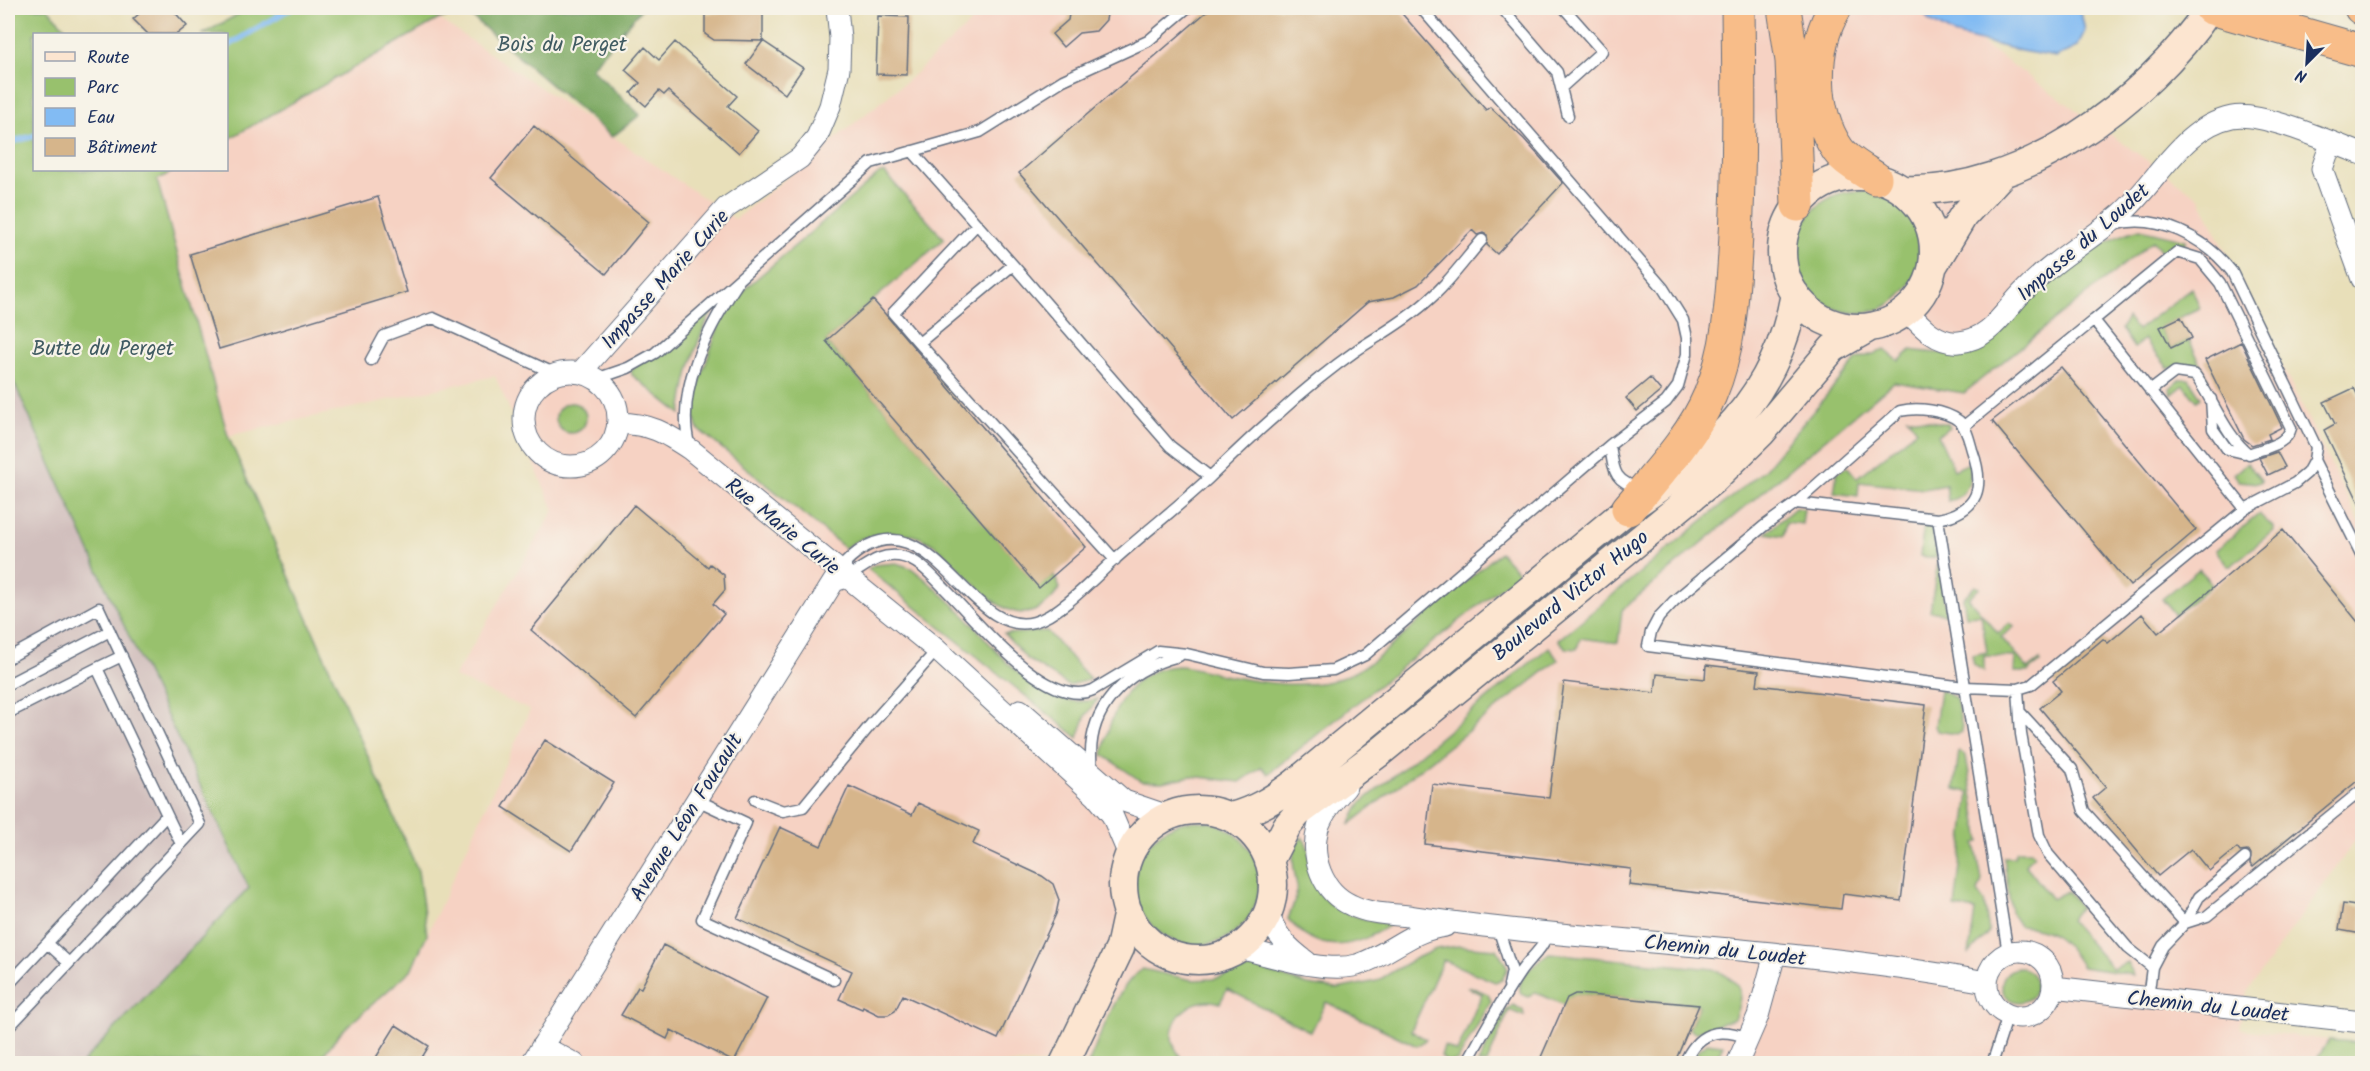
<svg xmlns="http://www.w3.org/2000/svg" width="2370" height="1071" viewBox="0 0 2370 1071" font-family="Kalam,sans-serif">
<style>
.built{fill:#f6d2c3}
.industrial{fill:#d1bfbd}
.green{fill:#98c16d;stroke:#5a7866;stroke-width:1.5}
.forest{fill:#7aa760;stroke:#4a6b5f;stroke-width:1.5}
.water{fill:#82bbf3;stroke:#4e75a8;stroke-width:1.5}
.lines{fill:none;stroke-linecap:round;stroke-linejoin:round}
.stream{stroke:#82bbf3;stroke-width:6}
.building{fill:#d6b58b}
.service-casing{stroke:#636d7e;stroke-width:13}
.minor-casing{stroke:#636d7e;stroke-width:23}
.secondary-casing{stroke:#636d7e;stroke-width:31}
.trunk-casing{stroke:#636d7e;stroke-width:35}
.service{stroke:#fff;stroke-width:10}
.minor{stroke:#fff;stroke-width:21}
.secondary{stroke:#fce5d0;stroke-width:28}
.trunk{stroke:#f8bd89;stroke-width:33}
.labels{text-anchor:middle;stroke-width:4.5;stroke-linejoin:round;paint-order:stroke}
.park-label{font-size:21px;fill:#405b62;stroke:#f7f3e8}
.street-label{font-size:21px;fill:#1b2f5e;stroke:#f7f3e8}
</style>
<rect width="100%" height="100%" fill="#f7f3e8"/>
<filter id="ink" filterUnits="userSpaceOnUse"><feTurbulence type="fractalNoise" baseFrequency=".0167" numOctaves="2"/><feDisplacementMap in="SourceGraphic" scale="12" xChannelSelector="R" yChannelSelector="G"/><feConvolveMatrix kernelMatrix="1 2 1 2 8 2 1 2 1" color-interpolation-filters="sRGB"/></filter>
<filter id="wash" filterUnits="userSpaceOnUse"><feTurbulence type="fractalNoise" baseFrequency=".008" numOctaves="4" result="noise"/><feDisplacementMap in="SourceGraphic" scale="24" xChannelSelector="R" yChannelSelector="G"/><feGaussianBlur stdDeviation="1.35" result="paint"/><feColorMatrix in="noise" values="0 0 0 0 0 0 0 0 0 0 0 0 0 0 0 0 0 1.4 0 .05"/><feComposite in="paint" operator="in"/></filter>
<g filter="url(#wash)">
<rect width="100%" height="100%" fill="#e8dfb9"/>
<path class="built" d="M987,8H1932L2199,197L2362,528V831L2247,992L2239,1029L2329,1040L2314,1064L317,1063L341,1032L411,970L530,710L454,677L554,510L495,376L227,436L157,180L175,170H226L227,140L439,19L735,219L907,81Z"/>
<path class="industrial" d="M8,369L107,590L249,888L82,1063H8Z"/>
<path class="green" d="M8,8H47L71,34H34V170H175L157,180L228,436L418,871L427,935L411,970L341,1032L317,1063H82L249,888L107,590L8,369Z
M249,8H440L439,19L227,140L226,34H203Z
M880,173H885L944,239L826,341L1039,587L1054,575L1060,588C1055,596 1048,603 1040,608C1000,633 961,559 929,542C915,534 899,532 884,533C869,535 857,539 845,548L697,428L694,415L700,380L720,322L748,286Z
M1797 252a61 61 0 1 1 122 0a61 61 0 1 1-122 0Z
M2140,229L2186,240L2183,246L2163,253L2153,241L1964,393L1894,382L1622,610L1618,643L1580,638L1577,649L1566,648L1558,640L1764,470L1857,359L1885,350L1899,361L1911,350C1949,356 1981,355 2008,325C2018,315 2025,303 2035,293C2058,270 2109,237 2140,229Z
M2192,288L2200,308L2160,327L2171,348L2189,339L2208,380L2205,381L2190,367L2168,368L2144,339L2134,348L2121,329L2127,318L2137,330Z
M719,300C697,335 686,373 681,414L632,375L631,370Z
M2180,379H2189L2201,398L2197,401L2184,385L2171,395L2170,388Z
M556 418a15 15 0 1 1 30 0a15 15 0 1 1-30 0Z
M1907,417L1948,424L1950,427L1938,435L1954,470L1969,463C1973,481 1967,497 1948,501L1946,485L1924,489L1859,482L1858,496L1834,493L1837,473L1847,466L1857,478L1917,430Z
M2247,463L2262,481L2258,483L2239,481L2234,474Z
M1795,508L1804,509L1802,524L1786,522L1783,536L1766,533Z
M2259,514L2273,527V531L2231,566H2227L2216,550Z
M1924,524L1931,527L1937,558L1920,556Z
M1500,552L1519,573L1268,774L1262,767L1240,782L1191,776L1162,782L1141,781L1103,755C1109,714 1129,668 1178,666C1190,666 1205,671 1218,674C1252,681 1296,689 1331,681C1368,672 1396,641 1424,617C1449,596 1475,574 1500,552Z
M1938,562L1946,614L1930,611Z
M896,563L911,568L924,578C939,592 954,604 968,619C1002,656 1041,714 1098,699L1086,715L1078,738L868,569L874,565Z
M2199,569L2212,585L2175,615L2162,599Z
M1975,586L1980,588L1968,598L1998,633L2010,623L2014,627L2001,637L2028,669L2040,660V663L2028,672H2014L2015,657L1984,656V671L1974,665L1972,655L1987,652L1981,615L1966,616L1963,598Z
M1047,631L1090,679L1069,686L1027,659L1004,634Z
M1549,647L1558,660L1349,825L1361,803Z
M1940,690L1956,698L1962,727V732L1957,734L1937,731L1935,726Z
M1959,751L1966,756L1980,842L1975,843L1982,880L1978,892L1984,901L1989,932L1969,954L1975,910L1955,907L1969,792L1954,789Z
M1135 883a62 62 0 1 1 124 0a62 62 0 1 1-124 0Z
M1302,837C1312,848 1308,859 1311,872C1319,912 1358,918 1391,924C1354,949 1319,956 1288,919C1291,910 1298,896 1297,887C1294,867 1288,855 1302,837Z
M2017,851H2031L2034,855L2025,864L2052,899L2067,891L2080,907L2070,920L2113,969L2127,962L2134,975L2082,967C2064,939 2053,928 2020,926L2011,912L2004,857H2014Z
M1459,946L1497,949L1508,968L1502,980L1495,982L1443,960L1411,1031L1426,1039L1417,1046L1326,1002L1311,1032L1227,989L1220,1003C1197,995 1171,1013 1172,1039C1173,1049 1182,1056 1183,1063L1088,1064C1100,1038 1118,982 1143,969L1192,980L1213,979L1255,968L1308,985L1337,989L1377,981L1414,959L1436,949Z
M1549,953L1714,969C1741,982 1746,990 1734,1019L1695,1033L1689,1029L1699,1005L1578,994L1571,996L1564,1005L1535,992L1529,997L1521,994C1514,979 1537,961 1549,953Z
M2002 985a17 17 0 1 1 34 0a17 17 0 1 1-34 0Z
M1471,987L1488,994L1491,1001L1458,1060L1448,1063L1441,1056L1444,1046L1457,1052L1482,994L1468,988Z
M1513,1005L1523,1010L1524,1016L1509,1010L1487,1063H1478L1506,1010Z
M2329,1040L2362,1043V1063H2314Z
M1707,1043L1723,1045L1714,1063L1691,1064L1698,1050Z"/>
<path class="forest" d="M440,8H642L591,68L640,115L612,137L465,11L439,19Z"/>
<path class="water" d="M1921,8H2080L2085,31L2077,47L2056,57L2021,51L1953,34L1928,20Z"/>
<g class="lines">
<path class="stream" d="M226,47L291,8
M8,143L34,136"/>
</g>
<g id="blocks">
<path class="building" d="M146,8H171L187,26L177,34H148L133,19Z
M729,8H763V41L803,68L785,94L746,64L763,41L714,40L705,34V13H729Z
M1070,8H1108L1106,20L1096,31L1079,33L1063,47L1052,34L1068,20Z
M1211,8H1397L1486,110L1490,107L1524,139L1563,183L1497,254L1487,245V235L1483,233L1477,235L1472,230L1418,285L1394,297L1368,302L1233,420L1019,173Z
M878,16L909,17L907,75L876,74Z
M675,42L737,96L728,106L758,131L739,153L668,91L664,95L659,91L646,106L631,93L640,83L625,70L645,47L659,60Z
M534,126L649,222L606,274L491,178Z
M378,197L407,292L219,349L190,254Z
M873,300L1086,547L1039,588L826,341Z
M2181,317L2192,338L2171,348L2160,327Z
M2241,342L2282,427L2268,434L2270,439L2252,445L2244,439L2205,360Z
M2061,367L2196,530L2130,586L1992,421Z
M1650,378L1661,391L1637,411L1626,398Z
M2354,388L2362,404V509L2324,430L2335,424L2324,402Z
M2277,452L2285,467L2268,475L2259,458Z
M634,505L708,567L710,564L724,575L725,590L713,604L724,614L636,718L531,630Z
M2283,530L2362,627V777L2253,867L2250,864L2251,854L2247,851L2240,852L2237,848L2209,871L2191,849L2158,876L2093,798L2106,787L2040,708L2061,691L2053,681L2103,639L2108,643L2142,614L2158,633Z
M1706,665L1759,671L1757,685L1926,705L1901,901L1843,894L1841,909L1629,885L1631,869L1425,844L1432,784L1549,798L1564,682L1655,693L1657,674L1705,679Z
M545,740L614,783L571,851L503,807Z
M849,786L912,815L918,803L979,831L973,844L1042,876L1053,884L1059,900L1056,914L998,1039L903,995L895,1011L888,1015H879L863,1007L862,1009L839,999L852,971L737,918L780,827L821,846Z
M2343,904L2362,907V934L2339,930Z
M663,945L767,998L734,1062L671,1030L667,1039L621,1015L638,987L641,988Z
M1575,994H1578L1699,1005L1674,1064H1538L1567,998Z
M396,1025L429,1046L418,1064H372Z"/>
</g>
</g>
<g filter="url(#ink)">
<use href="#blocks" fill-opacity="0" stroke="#636d7e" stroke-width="1.5"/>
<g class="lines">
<defs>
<path id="service" d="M1421,8L1663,288L1683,320L1687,338V354L1678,386L1666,402L1610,445L1365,655L1333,670L1289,673L1263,672L1187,654L1158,651L1093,690C1047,710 977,621 946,590C933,577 919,559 899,556C876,553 864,569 846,577V562C926,483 968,641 1034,622C1060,615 1092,580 1113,561C1144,533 1178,507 1209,478C1232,456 1254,434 1279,413C1303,391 1330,369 1357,350C1380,335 1403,322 1424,304C1447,285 1463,262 1482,240
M1502,8L1557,72L1568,116
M1562,87L1602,51L1564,8
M912,151L1013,265
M2094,320L2177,252L2200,259L2220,283L2291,428C2287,445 2263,448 2249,454C2227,438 2212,398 2195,375L2175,372L2150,391
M919,343L893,313L977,224
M371,360L384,336L433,318L556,374
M596,379L628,368L655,353L871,163L980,132L1063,80L1148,41L1187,8
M2211,399L2213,429L2227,449L2244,453
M1964,426L2094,320L2245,509
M1610,445C1614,471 1613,481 1641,489
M690,448C674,391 707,330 737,284
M2314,460L2362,556
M1796,503L1938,519C1980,511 1985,486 1972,450C1969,440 1967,428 1959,421C1945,410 1917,407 1900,411L1796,503L1764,526L1674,601L1659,617L1651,632L1648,646L1964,687L2018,689L2031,685L2245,509L2295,483L2307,473L2314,460L2316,447L2232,272C2206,238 2157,212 2113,225
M1938,519L2008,953
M1115,560L919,343L1013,265L1170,446L1210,477
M8,658L99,608L200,824L8,1028
M97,668L122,656
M8,684L110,631
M2018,689L2021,734L2039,835L2048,854L2128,948L2152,967L2148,999
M2020,712L2072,769L2084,811L2185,923L2163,946L2152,967
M8,713L97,668L167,815L8,985
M1092,769C1084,710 1125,670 1179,656
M697,800L746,823L702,919L834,980
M755,800L783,811L803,807L872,723L937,650
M167,815L181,844
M2185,923L2207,916L2362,790
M2185,923L2199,897L2245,858
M1498,928L1512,971L1509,985
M47,943L69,963
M1466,1064C1484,1032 1501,1000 1521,971C1531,957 1543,949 1548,933
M1684,1064C1697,1033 1717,1026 1748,1038
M1992,1064L2008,1015"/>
<path id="minor" d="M2331,143L2322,169L2362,279
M1907,311C1921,326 1937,344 1959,342C1992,339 2004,310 2025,290C2053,261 2090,240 2121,214C2157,183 2182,127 2232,117C2262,111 2332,143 2362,154
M524 419a47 47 0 1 1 94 0a47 47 0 1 1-94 0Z
M580,373L726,208L800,158L817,137L830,106L839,69L840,38L837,8
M618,423C651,424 664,432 691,450L937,650L1096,796L1112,815L1129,855
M1020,710L1124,801L1168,816
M1346,787C1335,799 1323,812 1318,828C1310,857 1322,892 1351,905C1369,914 1389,914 1408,916C1452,922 1495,928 1539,932C1688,946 1839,955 1986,982
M1268,913C1276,936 1288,948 1307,962
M1238,948C1271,955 1324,974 1357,965C1389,955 1410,930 1445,926
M1987 984a33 33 0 1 1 66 0a33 33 0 1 1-66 0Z
M2053,987L2362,1022
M542,1046L575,1064
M531,1064L834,581L846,577
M1737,1064L1758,1016L1775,954"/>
<path id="secondary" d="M1782 252a76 76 0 1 1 152 0a76 76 0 1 1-152 0Z
M1903,190C2020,195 2146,103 2210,8
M1934,264L1963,216L2001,175
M1123 885a75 75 0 1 1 150 0a75 75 0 1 1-150 0Z
M1231,817C1256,810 1274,799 1294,784L1628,509C1712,452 1776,400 1795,294
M1269,861L1287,826L1298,813L1380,752L1714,479L1761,433L1833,348L1870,327
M1064,1064L1120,948L1128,911"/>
<path id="trunk" d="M1784,8L1792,61L1798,205
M1835,8C1811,47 1811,111 1838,150C1847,162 1863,170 1875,178
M2211,8L2362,51
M2361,8H2362
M1628,509C1657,474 1692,438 1710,395C1729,351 1732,301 1735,253C1740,171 1739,89 1738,8"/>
</defs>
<use href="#service" class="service-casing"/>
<use href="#minor" class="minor-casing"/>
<use href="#secondary" class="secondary-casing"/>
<use href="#trunk" class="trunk-casing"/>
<use href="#service" class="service"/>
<use href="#minor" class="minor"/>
<use href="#secondary" class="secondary"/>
<use href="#trunk" class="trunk"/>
</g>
</g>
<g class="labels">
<g class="park-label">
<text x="562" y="51">Bois du Perget</text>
<text x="103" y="355">Butte du Perget</text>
</g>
<g class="street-label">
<text transform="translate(2083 242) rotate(-41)" y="7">Impasse du Loudet</text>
<text transform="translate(665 279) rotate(-48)" y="7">Impasse Marie Curie</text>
<text transform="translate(783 526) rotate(39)" y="7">Rue Marie Curie</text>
<text transform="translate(1570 595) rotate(-39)" y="7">Boulevard Victor Hugo</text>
<text transform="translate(686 817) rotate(-58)" y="7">Avenue Léon Foucault</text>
<text transform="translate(1725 950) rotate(6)" y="7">Chemin du Loudet</text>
<text transform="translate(2208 1006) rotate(6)" y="7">Chemin du Loudet</text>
</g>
</g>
<rect width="2370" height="1071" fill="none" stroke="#f7f3e8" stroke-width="30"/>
<rect x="33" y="33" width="195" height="138" fill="#f7f3e8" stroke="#9fa5b1" stroke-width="1.5"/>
<rect x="45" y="52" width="30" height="9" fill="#fce5d0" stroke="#9fa5b1" stroke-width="1.5"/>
<text x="87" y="63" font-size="18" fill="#1b2f5e">Route</text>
<rect x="45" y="78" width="30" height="18" fill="#98c16d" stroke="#9fa5b1" stroke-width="1.5"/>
<text x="87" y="93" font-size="18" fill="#1b2f5e">Parc</text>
<rect x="45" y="108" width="30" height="18" fill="#82bbf3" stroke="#9fa5b1" stroke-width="1.5"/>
<text x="87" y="123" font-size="18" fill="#1b2f5e">Eau</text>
<rect x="45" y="138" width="30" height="18" fill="#d6b58b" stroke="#9fa5b1" stroke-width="1.5"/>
<text x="87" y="153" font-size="18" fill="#1b2f5e">Bâtiment</text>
<g transform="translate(2307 63) rotate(204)" stroke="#f7f3e8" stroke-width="4.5" paint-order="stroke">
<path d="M0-4.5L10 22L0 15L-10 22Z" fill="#1b2f5e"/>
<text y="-9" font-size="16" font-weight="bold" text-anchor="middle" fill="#1b2f5e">N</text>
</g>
</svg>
